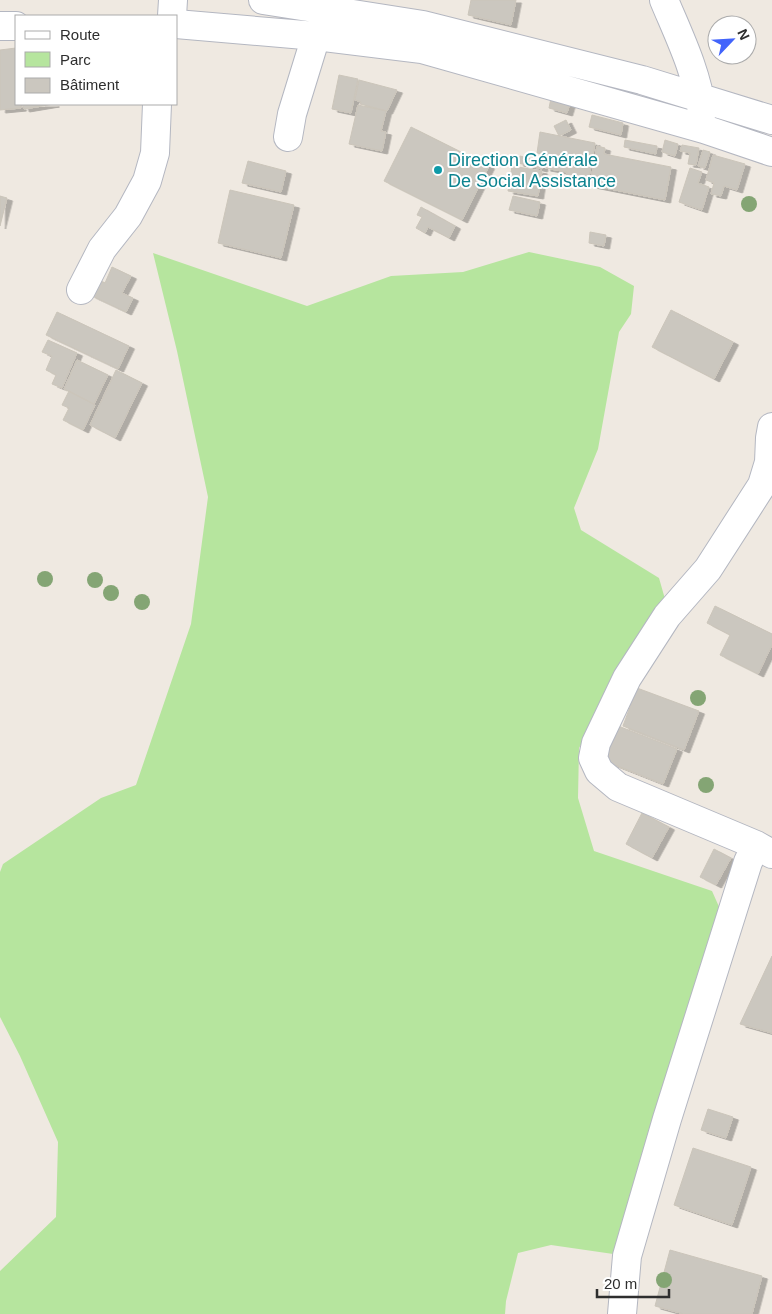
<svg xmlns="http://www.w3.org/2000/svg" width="772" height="1314" viewBox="0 0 772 1314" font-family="Arial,sans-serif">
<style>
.green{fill:#b6e59e}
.building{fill:#cbc7bf;stroke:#cbc5ba;filter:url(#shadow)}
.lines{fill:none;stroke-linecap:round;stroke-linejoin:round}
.street-casing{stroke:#b4b7c1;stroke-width:30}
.secondary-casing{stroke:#b4b7c1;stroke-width:30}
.street{stroke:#fff;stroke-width:28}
.secondary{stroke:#fff;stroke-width:28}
.tree{fill:#84a574}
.culture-dot{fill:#0f9aa8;stroke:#fff;stroke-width:2}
.labels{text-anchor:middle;stroke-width:4;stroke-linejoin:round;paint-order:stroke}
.culture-label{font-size:18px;fill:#0d838f;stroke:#fff;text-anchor:start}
</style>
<defs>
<filter id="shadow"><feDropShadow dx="5.5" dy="3" stdDeviation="0" flood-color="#0004"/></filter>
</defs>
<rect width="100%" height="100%" fill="#efe9e1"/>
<path class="green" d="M529,252L600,267L634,286L631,314L619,332L598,449L574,508L581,530L659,578L665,599L579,748L578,798L594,851L712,891L720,909L627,1256L551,1245L518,1253L506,1301L505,1314H0V1271L56,1217L58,1142L20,1056L0,1017V872L3,864L101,798L136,785L191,624L208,497L177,351L153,253L307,306L391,276L463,272Z"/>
<path class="building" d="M471,0H516L511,25L468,15Z
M16,48L15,89L16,104H20L21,108L0,110V50Z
M339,75L358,79L351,113L332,109Z
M359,80L397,90L387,111L360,104L361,102L355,100Z
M551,98L570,103L567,113L549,108Z
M22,104H54L24,109Z
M358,105L386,111L381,131L386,132L382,151L349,144Z
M592,115L623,123L621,135L589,127Z
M566,120L571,130L559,136L554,126Z
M411,127L489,166L462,220L384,181Z
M540,132L595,143L588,183L566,179L567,172L545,168L547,155L537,153Z
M625,140L657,146L656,154L624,147Z
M665,140L678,144L675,156L662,152Z
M682,145L699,148L696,165L688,164L690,153L680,151Z
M597,146L605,148L604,154L671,167L665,200L590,185Z
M703,150L710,152L705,168L698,166Z
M713,155L745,164L737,190L724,186L721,196L711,194L714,183L706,180Z
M520,156L543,162L542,169L518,163Z
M248,161L286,171L281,192L242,183Z
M512,166L542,171L538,196L508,191Z
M690,168L702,172L698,183L709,187L702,210L679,202Z
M230,190L294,205L281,258L218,243Z
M0,196L7,198L0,226Z
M513,196L540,202L537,216L509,210Z
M421,207L455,226L449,238L428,227L425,233L416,228L422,217L417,215Z
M590,232L606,235L604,246L589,243Z
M112,267L131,276L122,293L133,298L126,312L90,295L97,279L105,283Z
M671,310L733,342L714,379L652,347Z
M57,312L129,346L118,369L46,335Z
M48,340L77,353L62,388L52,384L56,375L46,370L52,356L42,352Z
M77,360L108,375L94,404L64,389Z
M116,370L142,383L115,438L90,425Z
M69,391L95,405L83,430L63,420L69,408L62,405Z
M715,606L772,634V645L758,674L720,655L730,635L707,623Z
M637,688L699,711L684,750L623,726Z
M613,724L677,749L663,784L600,759Z
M642,813L669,827L652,858L626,844Z
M714,849L731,858L716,885L700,877Z
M772,956V1033L740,1024Z
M708,1109L733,1117L726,1138L701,1130Z
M693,1148L751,1167L732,1225L674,1205Z
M670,1250L762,1276L752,1314H684L655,1306Z"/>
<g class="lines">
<defs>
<path id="street" d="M172,16L173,0
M288,137L292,114L316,36
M81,290L102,249L128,216L147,181L155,153L157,104
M772,427L770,438L769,462L762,485L708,569L667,616L627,678L596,743L593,758L599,771L618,787L756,845L772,854
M622,1314L627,1256L667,1119L748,862L756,845"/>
<path id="secondary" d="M263,0L423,25L642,80L772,120
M664,0C679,36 697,72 702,112
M176,24L316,36L422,49L704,129L772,152
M0,26H16"/>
</defs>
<use href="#street" class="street-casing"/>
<use href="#secondary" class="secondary-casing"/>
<use href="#street" class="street"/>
<use href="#secondary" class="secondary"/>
</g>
<g class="tree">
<circle cx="749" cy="204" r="8"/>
<circle cx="45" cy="579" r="8"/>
<circle cx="95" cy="580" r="8"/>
<circle cx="111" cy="593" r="8"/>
<circle cx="142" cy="602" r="8"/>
<circle cx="698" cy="698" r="8"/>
<circle cx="706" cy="785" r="8"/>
<circle cx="664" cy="1280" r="8"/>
</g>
<circle class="culture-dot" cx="438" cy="170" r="5"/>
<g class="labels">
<g class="culture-label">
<text x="448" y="166">Direction Générale<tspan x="448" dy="21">De Social Assistance</tspan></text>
</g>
</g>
<rect x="15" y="15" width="162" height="90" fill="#ffffff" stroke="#ababab"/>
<rect x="25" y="31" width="25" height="8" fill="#ffffff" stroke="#ababab"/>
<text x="60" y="40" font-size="15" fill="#2e2e2e">Route</text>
<rect x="25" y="52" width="25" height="15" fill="#b6e59e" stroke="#ababab"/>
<text x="60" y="65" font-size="15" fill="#2e2e2e">Parc</text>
<rect x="25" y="78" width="25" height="15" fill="#cbc7bf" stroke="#ababab"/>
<text x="60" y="90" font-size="15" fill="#2e2e2e">Bâtiment</text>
<g transform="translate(732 40) rotate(65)"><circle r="24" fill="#ffffff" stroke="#ababab"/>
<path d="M0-4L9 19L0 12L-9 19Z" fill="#4264fb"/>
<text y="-8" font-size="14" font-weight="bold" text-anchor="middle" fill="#2e2e2e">N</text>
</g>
<path d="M597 1289v8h72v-8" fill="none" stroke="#2e2e2e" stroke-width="2.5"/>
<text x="604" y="1289" font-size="15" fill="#2e2e2e" stroke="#ffffff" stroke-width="4" paint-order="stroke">20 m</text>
</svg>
